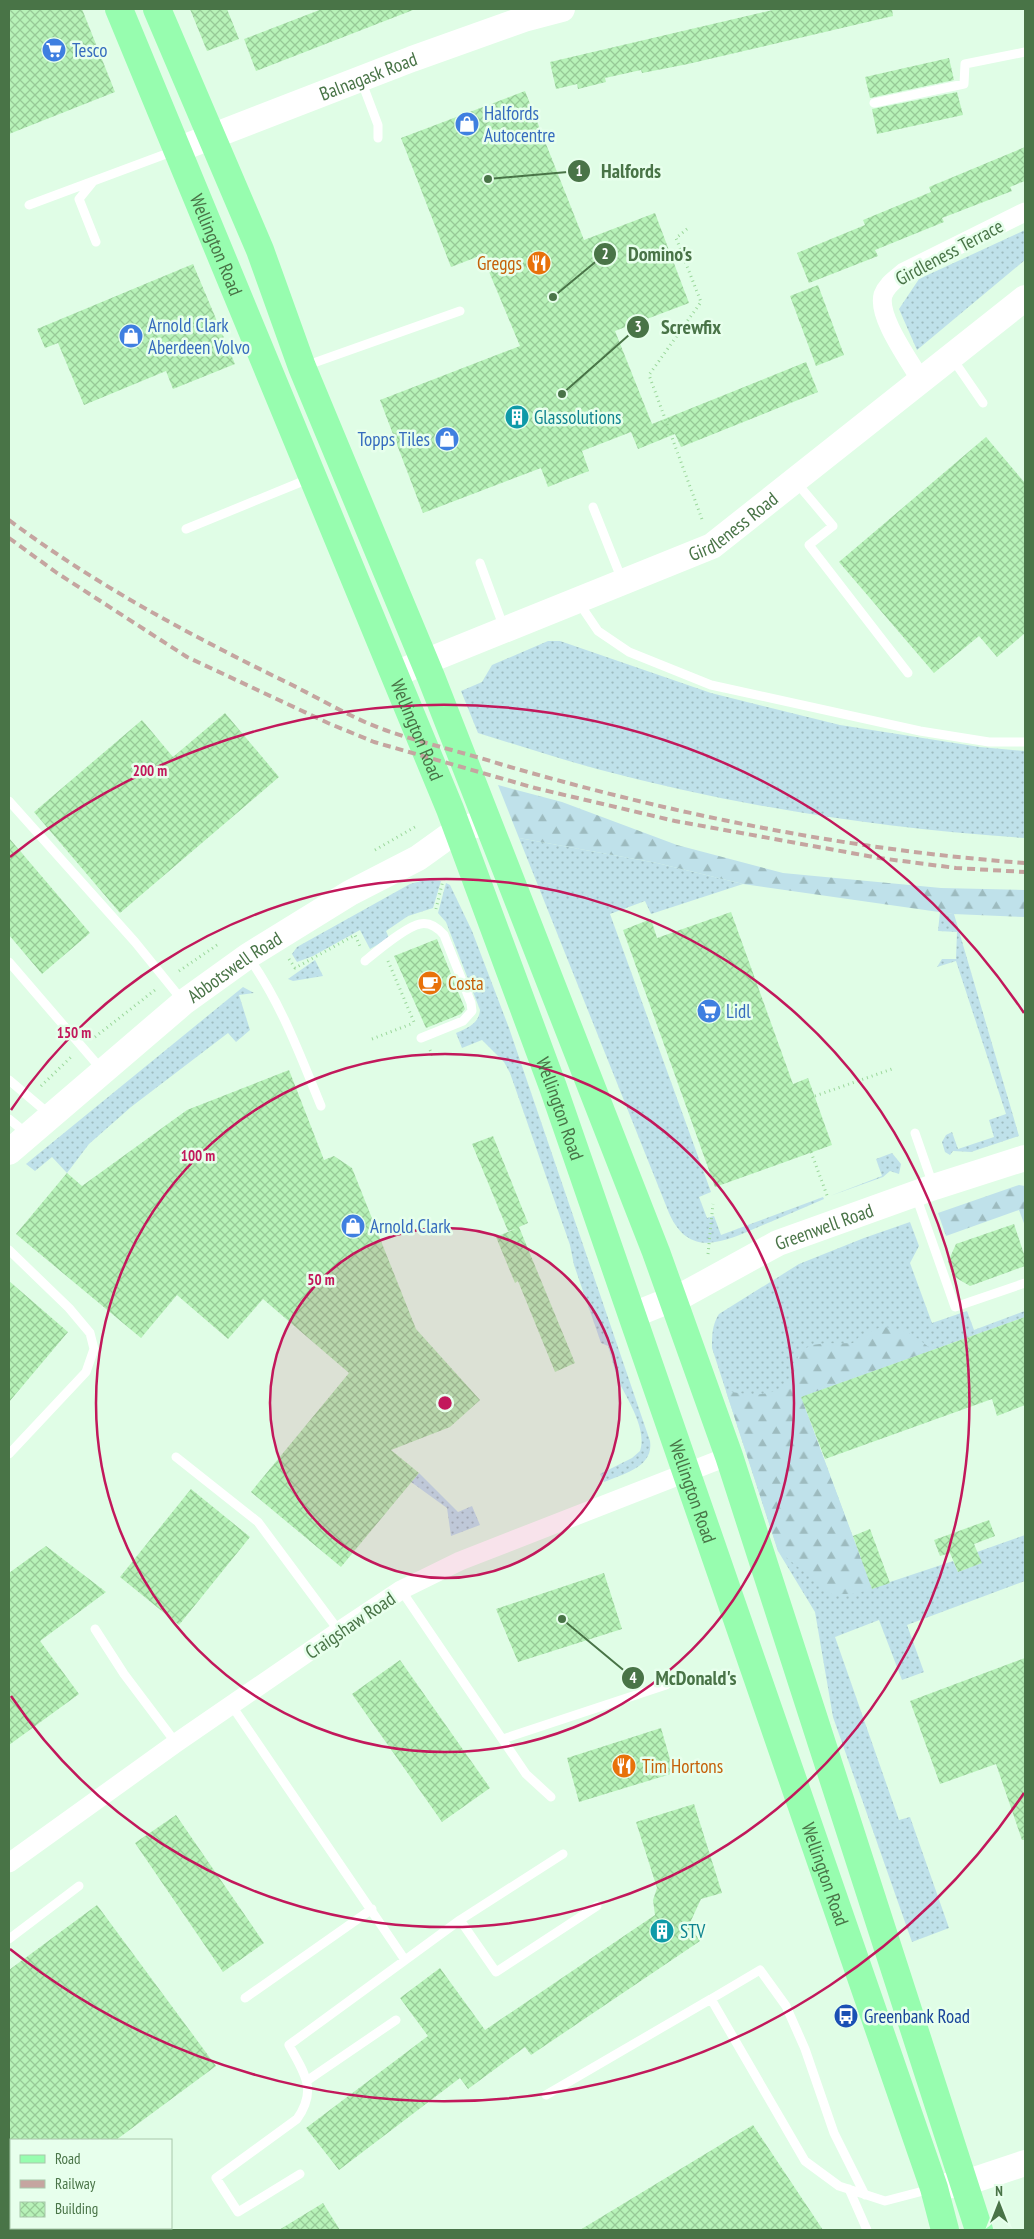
<svg xmlns="http://www.w3.org/2000/svg" width="1034" height="2239" viewBox="0 0 1034 2239" font-family="'PT Sans Narrow',sans-serif">
<style>
.grass{fill:url(#grass-dots)}
.forest{fill:url(#forest-firs)}
.building{fill:url(#building-cross-hatch)}
.lines{fill:none;stroke-linecap:round;stroke-linejoin:round}
.path{stroke:#9bd79b;stroke-width:3;stroke-dasharray:1 4;stroke-linecap:butt}
.lane{stroke:#fff;stroke-width:9}
.street{stroke:#fff;stroke-width:19}
.secondary{stroke:#fff;stroke-width:26}
.primary{stroke:#97fdaf;stroke-width:28}
.rail{stroke:#c5a5a0;stroke-width:4;stroke-dasharray:8 5;stroke-linecap:butt}
.ring{fill:none;stroke:#c2185b;stroke-width:2.5}
.labels{text-anchor:middle;stroke-width:5;stroke-linejoin:round;paint-order:stroke}
.shop-label{font-size:19px;fill:#366cbe;stroke:#e7ffec;text-anchor:start}
.street-label{font-size:19px;fill:#497447;stroke:#e7ffec}
.food-label{font-size:19px;fill:#c56008;stroke:#e7ffec;text-anchor:start}
.culture-label{font-size:19px;fill:#0d838f;stroke:#e7ffec;text-anchor:start}
.transit-label{font-size:19px;fill:#164399;stroke:#e7ffec;text-anchor:start}
.centre{fill:#c2185b;stroke:#e7ffec;stroke-width:2.5}
.ring-label{font-size:15px;text-anchor:middle;font-weight:bold;fill:#c2185b;stroke:#e7ffec;stroke-width:5;stroke-linejoin:round;paint-order:stroke}
.leader{fill:none;stroke:#497447;stroke-width:2}
.callout-dot{fill:#497447;stroke:#e7ffec;stroke-width:2}
.mark-label{font-size:15px;text-anchor:middle;font-weight:bold;fill:#fff}
.callout-label{font-size:20px;text-anchor:middle;font-weight:bold;fill:#497447;stroke:#e7ffec;stroke-width:5;stroke-linejoin:round;paint-order:stroke}
</style>
<defs>
<pattern id="grass-dots" width="8" height="8" patternUnits="userSpaceOnUse" patternTransform="scale(1.25)"><rect width="8" height="8" fill="#bfe1ea"/><path d="M2 2h.1M6 6h.1" fill="none" stroke="#9dbbbf" stroke-width="1.8" stroke-linecap="round"/></pattern>
<pattern id="forest-firs" width="22" height="20" patternUnits="userSpaceOnUse" patternTransform="scale(1.25)"><rect width="22" height="20" fill="#bfe1ea"/><path d="M5 1l3.5 6h-7zM16 11l3.5 6h-7z" fill="#9dbbbf"/></pattern>
<pattern id="building-cross-hatch" width="8" height="8" patternUnits="userSpaceOnUse" patternTransform="scale(1.25)"><rect width="8" height="8" fill="#b7f2b8"/><path d="M0 0l8 8M0 8l8-8" fill="none" stroke="#97c997"/></pattern>
</defs>
<rect width="100%" height="100%" fill="#e0fde6"/>
<path class="grass" d="M1025,230V260L917,350L899,309L919,279Z
M548,641H560L711,693L840,725L980,747L1025,751V838C882,829 736,806 597,769C557,758 517,745 478,733L461,691L482,682L492,665Z
M519,838L657,863L743,884L651,914L645,901L610,914L711,1192L699,1197L707,1218L714,1216L721,1235L823,1197L824,1199C804,1208 784,1216 763,1225C727,1240 690,1261 669,1213Z
M428,879L441,881L433,908L408,916L386,931L389,938L370,949L360,930L313,956L297,962L292,954L297,947L410,884Z
M446,883L450,885L472,931L509,1028L650,1441C654,1467 623,1474 604,1482L600,1474L632,1458L640,1451C647,1430 629,1402 620,1384C615,1373 612,1358 608,1346L601,1343L574,1265L570,1245L510,1073L504,1062L482,1040L462,1048L456,1033C467,1028 479,1024 480,1010L446,922L438,913Z
M940,912L954,914L1019,1136L971,1152L953,1151L950,1155L945,1152L942,1142L946,1135L952,1132L958,1149L994,1137L989,1120L1006,1114L956,961L937,967L942,959H956L957,932L938,931Z
M315,960L323,976L293,981L288,979Z
M243,987L254,993L239,995L250,1030L236,1042L228,1033L131,1107L89,1144L67,1173L52,1157L35,1171L26,1164Z
M892,1153L901,1164L899,1174L890,1171L883,1177L830,1196L882,1176L876,1159Z
M910,1222L919,1246L910,1263L932,1323L967,1311L974,1330L1025,1311V1317L801,1397L872,1588L953,1561L958,1572L981,1563L977,1552L1025,1535V1581L907,1625L924,1672L902,1680L879,1620L835,1637L899,1820L910,1817L949,1928L912,1942L833,1717L815,1612L778,1551L712,1348C712,1335 712,1325 719,1314L799,1264L864,1238Z
M419,1473L458,1512L472,1506L480,1525L451,1536L447,1508L411,1482Z"/>
<path class="forest" d="M498,785L562,802L677,845L783,873L941,888L1025,890V917L953,914L743,884L657,863L519,838Z
M1019,1185L1025,1186V1226L1019,1210L946,1236L938,1213Z
M881,1327C904,1328 915,1335 932,1350L801,1397L872,1589L852,1594H832L778,1551L726,1391C753,1396 785,1400 795,1367C797,1358 800,1350 810,1346C821,1342 840,1344 853,1343L859,1337Z"/>
<path class="building" d="M9,9H82L115,92L9,134Z
M190,9H227L239,39L207,51Z
M322,9H413V10L256,71L244,39Z
M777,9H892L893,16L688,64L642,73L641,70L605,78L606,82L578,89L577,84L556,89L550,62Z
M949,58L954,80L870,98L865,77Z
M525,91L584,240L655,213L664,237L689,303L615,331L652,424L806,362L818,392L681,447L675,434L638,449L631,432L582,451L589,471L568,479L548,487L541,468L423,513L380,400L520,346L482,255L451,267L401,138Z
M957,92L963,115L877,134L872,109Z
M1025,147V181L1010,187L1012,191L942,218L944,222L875,250L878,256L809,283L797,253L865,225L863,220L931,192L929,187Z
M193,264L235,364L173,389L166,371L84,405L58,343L45,348L37,329Z
M818,285L844,355L816,366L790,296Z
M986,437L1025,483V633L997,657L979,636L934,673L839,562Z
M225,713L279,777L120,913L34,812L142,720L173,757Z
M9,838L90,933L42,974L9,935Z
M731,912L793,1084L808,1078L832,1145L715,1187L623,930L651,919L657,938Z
M437,939L465,1009L461,1014L426,1028L394,956Z
M289,1070L324,1160L334,1156L352,1168L416,1329L480,1400L450,1427L391,1450L419,1473L341,1567L251,1492L349,1373L263,1299L228,1339L177,1295L141,1338L16,1234L67,1173L82,1186L187,1110Z
M493,1136L528,1223L519,1227L575,1363L555,1372L518,1281L515,1283L496,1237L515,1229L508,1231L472,1144Z
M1014,1224L1025,1257V1266L970,1286L953,1276L948,1262L956,1244Z
M9,1281L68,1332L9,1402Z
M1025,1317V1405L997,1416L992,1399L825,1459L801,1397Z
M191,1489L250,1537L179,1625L120,1577Z
M989,1520L995,1536L974,1544L982,1563L958,1572L950,1553L940,1556L934,1540Z
M870,1529L890,1583L872,1589L853,1536Z
M46,1546L106,1592L40,1641L79,1694L9,1745V1573Z
M604,1573L622,1629L518,1662L496,1609Z
M1025,1658V1840H1022L996,1764L940,1784L910,1701Z
M400,1660L490,1788L442,1822L352,1694Z
M661,1728L674,1773L579,1802L567,1758Z
M694,1804L722,1893L701,1899L689,1925L700,1941L531,2055L525,2047L468,2089L460,2078L339,2170L306,2128L428,2036L400,1998L440,1968L485,2030L655,1915L653,1900L657,1888L636,1822Z
M176,1815L264,1943L223,1972L135,1843Z
M97,1905L216,2066L116,2140H9V1970Z
M753,2125L823,2230H580Z
M323,2203L340,2230H279Z"/>
<g class="lines">
<path class="path" d="M687,229L676,238L701,302L649,375L703,522
M375,850L415,827
M436,909L444,876
M289,959L295,968L355,935L360,946
M388,961L414,1022
M179,971L220,943
M95,1037L155,990
M372,1039L411,1024
M430,1050L434,1059
M41,1086L71,1057
M815,1096L892,1069
M811,1152L828,1198
M708,1254L713,1204"/>
<path class="lane" d="M361,80L378,125V138
M874,103L964,84L965,64L1025,52
M92,183L79,199L96,242
M29,205L174,151
M952,358L983,403
M305,366L460,311
M796,482L833,526L809,545L908,673
M593,507L622,580
M186,529L311,478
M480,563L504,628
M579,603L598,631L629,652L711,685L920,731L989,742H1025
M9,801L135,942L182,1000
M249,958C281,1003 300,1055 321,1106
M365,961C377,951 405,927 420,924C430,922 438,928 444,935L471,1003L472,1011L463,1021L421,1038
M9,962L102,1070
M9,1080L49,1114
M9,1119L26,1133
M915,1133L933,1185
M916,1196L955,1307L1025,1283
M9,1250L69,1308L90,1333L94,1349L86,1372L9,1454
M176,1457L258,1522L339,1631
M401,1590L526,1774L551,1797
M95,1629L124,1674L176,1743
M232,1706L405,1960
M503,1739L666,1685
M460,1920L496,1972L597,1906
M9,1939L79,1886
M245,1998L372,1909
M308,2080L396,2020
M546,2095L711,1999
M300,2174L238,2212L216,2178L297,2119C318,2089 304,2073 289,2045L460,1920L563,1854
M849,2189L867,2230
M865,2195L834,2133L805,2049L786,2006L760,1970L711,1999L805,2161L839,2186L885,2201L931,2189
M146,2230L150,2228"/>
<path class="street" d="M921,381C910,361 877,317 883,295C887,284 896,279 904,272L1025,212
M9,1863L176,1743L339,1631L401,1590L460,1561L729,1456"/>
<g class="secondary">
<path id="s1" d="M177,150L412,59L524,19L562,9"/>
<path id="s2" d="M395,674L712,546L1025,298"/>
<path id="s3" d="M9,1152L184,1002L248,956L350,893L418,858L457,830L487,822"/>
<path id="s4" d="M633,1315L685,1294L778,1243L934,1187L1025,1158"/>
<path d="M934,2188L965,2183L1025,2163"/>
</g>
<g class="primary">
<path id="s5" d="M119,9L450,809L553,1087L934,2188L945,2230"/>
<path d="M157,9L260,250L302,367L431,677L656,1252L729,1456L979,2230"/>
</g>
<path class="rail" d="M9,520C94,584 190,635 286,682C319,698 351,718 385,730C422,743 462,752 500,764C671,814 848,850 1025,863
M9,538L57,573L187,657L328,723L374,742L535,788L675,821L879,858L956,868L1025,872"/>
</g>
<circle cx="445" cy="1403" r="175" fill="#c2185b" fill-opacity=".12"/>
<g class="ring">
<circle cx="445" cy="1403" r="175"/>
<circle cx="445" cy="1403" r="349"/>
<path d="M11 1110A524 524 0 1 1 11 1696"/>
<path d="M1024 1793A698 698 0 0 1 10 1949M10 857A698 698 0 0 1 1024 1013"/>
</g>
<defs>
<symbol id="supermarket-disc" viewBox="-11 -11 22 22"><circle r="9.5" fill="#3f7fe0" stroke="#e7ffec"/><path d="M-6-5.5h2.5l.6 2H6L4.5 2H-2.5L-4.4-4H-6ZM-1.5 3.2a1.3 1.3 0 1 0 .1 0ZM3 3.2a1.3 1.3 0 1 0 .1 0Z" fill="#fff"/></symbol>
<symbol id="shop-disc" viewBox="-11 -11 22 22"><circle r="9.5" fill="#3f7fe0" stroke="#e7ffec"/><path d="M-5-2.5h2.3a2.7 3.5 0 0 1 5.4 0H5L5.5 6h-11ZM-1.5-2.5h3a1.5 2.3 0 0 0-3 0Z" fill="#fff"/></symbol>
<symbol id="restaurant-disc" viewBox="-11 -11 22 22"><circle r="9.5" fill="#e8710a" stroke="#e7ffec"/><path d="M-5-6h1v4h1v-4h1v4h1v-4h1v5L-1.5 .5V6h-2V.5L-5-1ZM5-6V6H3V1.5H1.5Q1.5-4 5-6Z" fill="#fff"/></symbol>
<symbol id="building-disc" viewBox="-11 -11 22 22"><circle r="9.5" fill="#0f9aa8" stroke="#e7ffec"/><path d="M-4-6H4V6H1V3H-1V6H-4ZM-2.5-4.3h1.7v1.8h-1.7ZM.8-4.3h1.7v1.8H.8ZM-2.5-1h1.7V.8h-1.7ZM.8-1h1.7V.8H.8Z" fill="#fff"/></symbol>
<symbol id="cafe-disc" viewBox="-11 -11 22 22"><circle r="9.5" fill="#e8710a" stroke="#e7ffec"/><path d="M-5.5-4.5H6V0H3Q3 3.5 0 3.5H-2.5Q-5.5 3.5-5.5 0ZM3-3.2v2h1.7v-2ZM-6 4.5H4V6H-6Z" fill="#fff"/></symbol>
<symbol id="bus-disc" viewBox="-11 -11 22 22"><circle r="9.5" fill="#1a4fb4" stroke="#e7ffec"/><path d="M-5-6H5V4H4V6H2V4H-2V6H-4V4H-5ZM-3.5-4V0h7V-4ZM-3.5 1.2v1.5H-2V1.2ZM2 1.2v1.5H3.5V1.2Z" fill="#fff"/></symbol>
</defs>
<g fill-rule="evenodd">
<use href="#supermarket-disc" x="40" y="36" width="28" height="28"/>
<use href="#shop-disc" x="453" y="110" width="28" height="28"/>
<use href="#restaurant-disc" x="525" y="249" width="28" height="28"/>
<use href="#shop-disc" x="117" y="322" width="28" height="28"/>
<use href="#building-disc" x="503" y="403" width="28" height="28"/>
<use href="#shop-disc" x="433" y="425" width="28" height="28"/>
<use href="#cafe-disc" x="416" y="969" width="28" height="28"/>
<use href="#supermarket-disc" x="695" y="997" width="28" height="28"/>
<use href="#shop-disc" x="339" y="1212" width="28" height="28"/>
<use href="#restaurant-disc" x="610" y="1752" width="28" height="28"/>
<use href="#building-disc" x="648" y="1917" width="28" height="28"/>
<use href="#bus-disc" x="832" y="2002" width="28" height="28"/>
</g>
<g class="labels">
<g class="shop-label">
<text x="72" y="57">Tesco</text>
<text x="484" y="120">Halfords<tspan x="484" dy="22">Autocentre</tspan></text>
<text x="148" y="332">Arnold Clark<tspan x="148" dy="22">Aberdeen Volvo</tspan></text>
<text x="430" y="446" text-anchor="end">Topps Tiles</text>
<text x="726" y="1018">Lidl</text>
<text x="370" y="1233">Arnold Clark</text>
</g>
<g class="street-label">
<text dy="7" stroke="none"><textPath href="#s1" startOffset="205">Balnagask Road</textPath></text>
<text dy="7" stroke="none"><textPath href="#s5" startOffset="255">Wellington Road</textPath></text>
<text transform="translate(949 252) rotate(-28)" y="7">Girdleness Terrace</text>
<text dy="7" stroke="none"><textPath href="#s2" startOffset="370">Girdleness Road</textPath></text>
<text dy="7" stroke="none"><textPath href="#s5" startOffset="780">Wellington Road</textPath></text>
<text dy="7" stroke="none"><textPath href="#s3" startOffset="292">Abbotswell Road</textPath></text>
<text dy="7" stroke="none"><textPath href="#s5" startOffset="1185">Wellington Road</textPath></text>
<text dy="7" stroke="none"><textPath href="#s4" startOffset="211">Greenwell Road</textPath></text>
<text dy="7" stroke="none"><textPath href="#s5" startOffset="1590">Wellington Road</textPath></text>
<text transform="translate(350 1625) rotate(-34)" y="7">Craigshaw Road</text>
<text dy="7" stroke="none"><textPath href="#s5" startOffset="1995">Wellington Road</textPath></text>
</g>
<g class="food-label">
<text x="522" y="270" text-anchor="end">Greggs</text>
<text x="448" y="990">Costa</text>
<text x="642" y="1773">Tim Hortons</text>
</g>
<g class="culture-label">
<text x="534" y="424">Glassolutions</text>
<text x="680" y="1938">STV</text>
</g>
<g class="transit-label">
<text x="864" y="2023">Greenbank Road</text>
</g>
</g>
<circle cx="445" cy="1403" r="8" class="centre"/>
<g class="ring-label">
<text x="150" y="776">200 m</text>
<text x="74" y="1038">150 m</text>
<text x="198" y="1161">100 m</text>
<text x="321" y="1285">50 m</text>
</g>
<path class="leader" d="M488 179L579 171M553 297L605 254M562 394L638 327M562 1619L633 1678"/>
<g class="callout-dot">
<circle cx="488" cy="179" r="5"/>
<circle cx="553" cy="297" r="5"/>
<circle cx="562" cy="394" r="5"/>
<circle cx="562" cy="1619" r="5"/>
<circle cx="579" cy="171" r="12"/>
<circle cx="605" cy="254" r="12"/>
<circle cx="638" cy="327" r="12"/>
<circle cx="633" cy="1678" r="12"/>
</g>
<g class="mark-label">
<text x="579" y="176">1</text>
<text x="605" y="259">2</text>
<text x="638" y="332">3</text>
<text x="633" y="1683">4</text>
</g>
<g class="callout-label">
<text x="631" y="178">Halfords</text>
<text x="660" y="261">Domino's</text>
<text x="691" y="334">Screwfix</text>
<text x="696" y="1685">McDonald's</text>
</g>
<rect width="1034" height="2239" fill="none" stroke="#497447" stroke-width="20"/>
<rect x="10" y="2139" width="162" height="90" fill="#e7ffec" stroke="#a8c7aa"/>
<rect x="20" y="2155" width="25" height="8" fill="#97fdaf" stroke="#a8c7aa"/>
<text x="55" y="2164" font-size="15" fill="#497447">Road</text>
<rect x="20" y="2180" width="25" height="8" fill="#c5a5a0" stroke="#a8c7aa"/>
<text x="55" y="2189" font-size="15" fill="#497447">Railway</text>
<rect x="20" y="2202" width="25" height="15" fill="url(#building-cross-hatch)" stroke="#a8c7aa"/>
<text x="55" y="2214" font-size="15" fill="#497447">Building</text>
<g transform="translate(999 2204)" stroke="#e7ffec" stroke-width="4" paint-order="stroke">
<path d="M0-4L9 19L0 12L-9 19Z" fill="#497447"/>
<text y="-8" font-size="14" font-weight="bold" text-anchor="middle" fill="#497447">N</text>
</g>
</svg>
